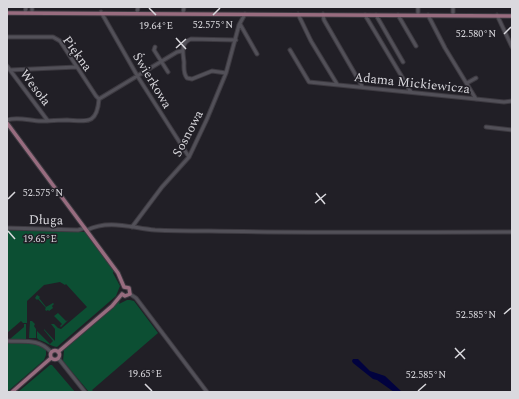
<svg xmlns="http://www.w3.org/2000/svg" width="519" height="399" viewBox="0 0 519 399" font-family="Spectral,serif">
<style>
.green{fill:#0c4f33}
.water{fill:#01023e}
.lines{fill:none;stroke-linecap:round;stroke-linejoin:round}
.minor-casing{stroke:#3d3a41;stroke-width:5}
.major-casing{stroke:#3d3a41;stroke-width:5.5}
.minor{stroke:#525058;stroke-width:3}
.major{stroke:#986c7f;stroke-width:3.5}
.ticks{fill:none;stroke:#dad9de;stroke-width:1.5}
.labels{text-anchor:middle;stroke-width:3;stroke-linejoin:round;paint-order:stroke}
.street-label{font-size:13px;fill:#dad9de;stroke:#211f26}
.ticks-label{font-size:10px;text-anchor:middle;fill:#dad9de;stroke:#211f26;stroke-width:3;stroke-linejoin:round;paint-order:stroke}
</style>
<rect width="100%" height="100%" fill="#211f26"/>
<path class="green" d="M7,230L85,232L114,270L113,273L120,286L116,296L57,347C50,346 46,342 39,340L37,338V331L50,344L53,341L44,330V329L55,341V329L51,324H54L58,328L61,329L87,307L66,284L65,285L60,282L44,285L27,301V323H23L21,321L7,333Z
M37,295L40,297L39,298L46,307L53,303L54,304L52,306L53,308L49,311L48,310L46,311L45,309L46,308L38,299L37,300L35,298Z
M127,300H130L134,301L158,333L92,390L94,392H89L63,361L64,350L120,301L119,304Z
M58,313L66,321L68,320L61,327L60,326L62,324L54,316Z
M30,321H32L35,324L34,326L36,329V338H29Z
M24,324H26V339H10L24,327Z
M7,342L35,343L39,344L46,349V355L44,360L7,392Z
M50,365H52L75,392H36L35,391L33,392H18Z"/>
<path class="water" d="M353,359H358L370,371L385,376L401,391L394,392L377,380L373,379L353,363L352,361Z"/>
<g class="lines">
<defs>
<path id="minor" d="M101,12L138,77L189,157
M25,13L26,7
M32,13V7
M137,13L138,7
M183,13L184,7
M298,14L311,41L337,84
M323,14L324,20L362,86
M365,15L411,92
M376,15L403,62
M398,15L416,46
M418,15V7
M428,15L445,48L476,99
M453,15V7
M497,15L512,47
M240,24L257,54
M7,37H53L60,41L96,96L99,99
M155,47L154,50L168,72
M290,50L309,82L476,99L504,102L512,101
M7,66L48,121
M10,70L77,67
M226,73L212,71L192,79L187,78C183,73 184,68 184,62C183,53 180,43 191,39L236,40
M467,83L476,78
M99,99L177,52L182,51
M7,120C18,116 30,121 41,121C50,121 58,120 67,120C87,121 97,125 99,99
M486,127L512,130
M132,227L162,187L189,157L207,119L226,73L239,25L245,14
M7,228L78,230L85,228
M87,230C109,219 132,228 155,230C173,231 191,231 209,231C310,233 411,232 512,232
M130,294L136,298L207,392
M7,341C25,342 38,338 51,352
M58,358L85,392"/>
<path id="major" d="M7,13L512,16
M7,123L118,273L124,287
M122,294L125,296L130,294L129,288L124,287
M50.5 355a4.5 4.5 0 1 1 9 0a4.5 4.5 0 1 1-9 0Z
M58,352L112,306L122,294
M12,392L51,358"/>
</defs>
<use href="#minor" class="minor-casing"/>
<use href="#major" class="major-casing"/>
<use href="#minor" class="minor"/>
<use href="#major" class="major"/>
</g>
<path class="ticks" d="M149,8L156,15M213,15L220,8M504,34L511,27M176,38L186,49M176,48L186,39M316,193L325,204M8,199L15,192M315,203L326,194M8,231L15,239M504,314L511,308M455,348L465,359M455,358L465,349M145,384L152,391M418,391L426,384"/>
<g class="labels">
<g class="street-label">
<text transform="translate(78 53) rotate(54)" y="5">Piękna</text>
<text transform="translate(153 80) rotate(59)" y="5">Świerkowa</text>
<text transform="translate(412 82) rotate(6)" y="5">Adama Mickiewicza</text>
<text transform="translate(36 87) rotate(53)" y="5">Wesoła</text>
<text transform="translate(187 133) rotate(-62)" y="5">Sosnowa</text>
<text transform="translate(46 219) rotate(1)" y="5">Długa</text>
</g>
</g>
<g class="ticks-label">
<text x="213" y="28">52.575°N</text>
<text x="156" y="29">19.64°E</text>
<text x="476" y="37">52.580°N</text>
<text x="43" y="196">52.575°N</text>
<text x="40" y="242">19.65°E</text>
<text x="476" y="318">52.585°N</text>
<text x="145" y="377">19.65°E</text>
<text x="426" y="378">52.585°N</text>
</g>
<rect width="519" height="399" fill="none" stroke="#dad9de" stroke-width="16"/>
</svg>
